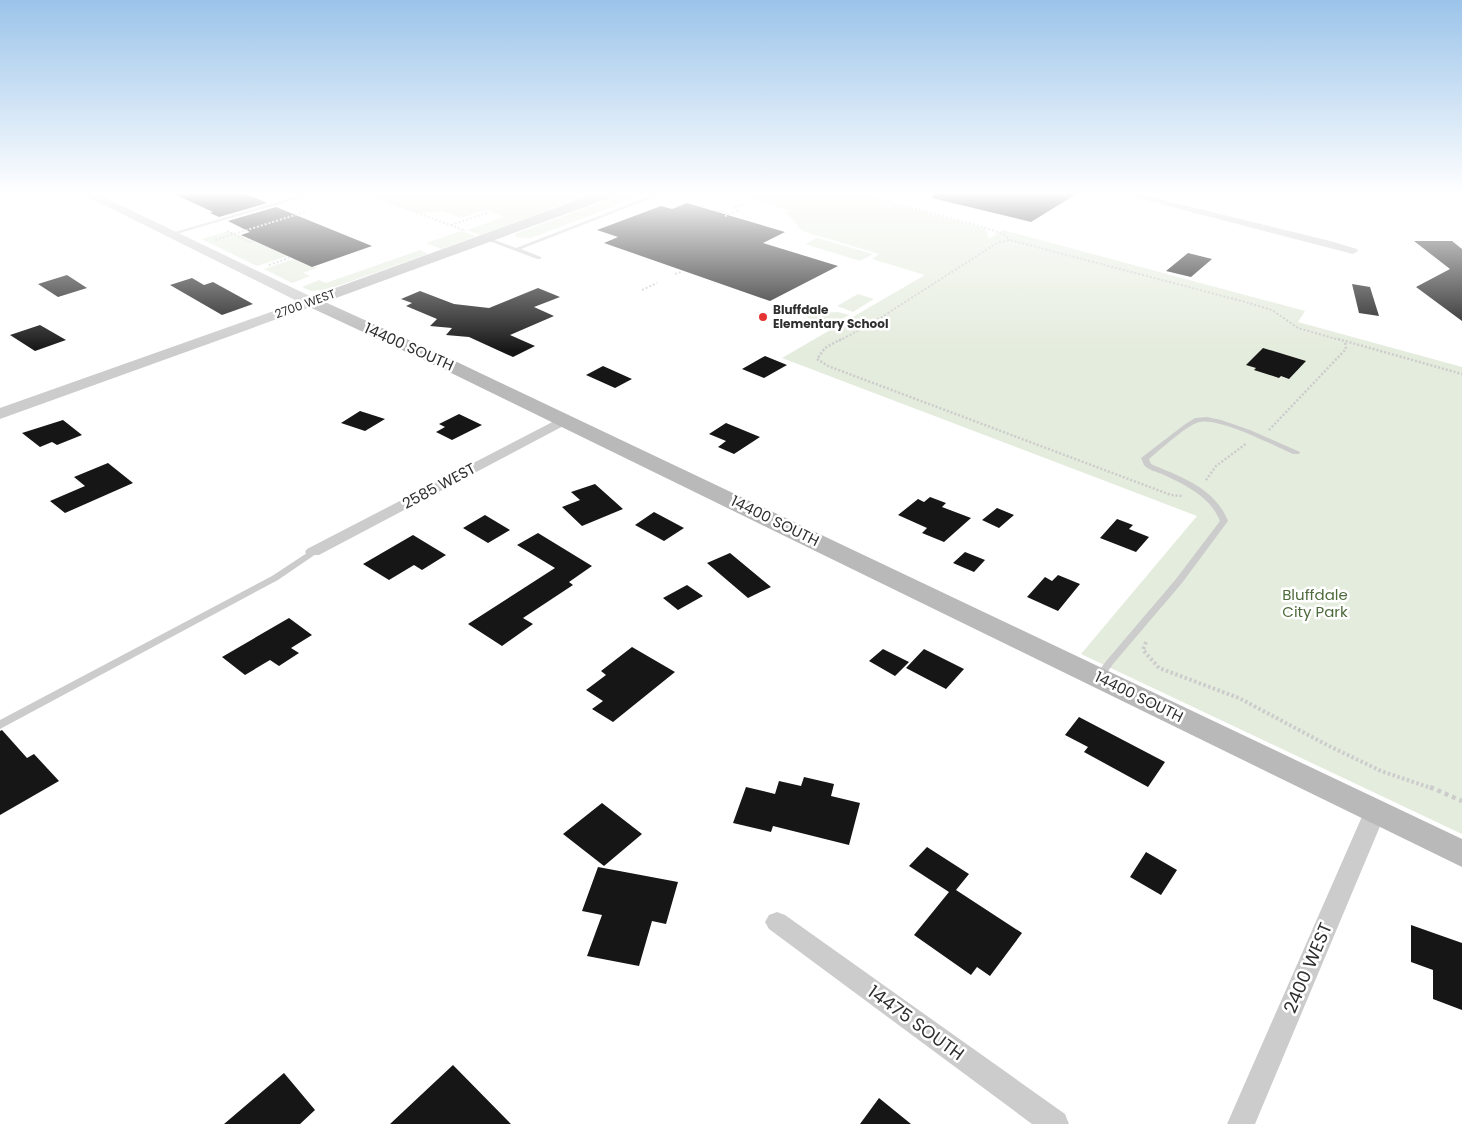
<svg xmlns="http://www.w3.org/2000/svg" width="1462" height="1124" viewBox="0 0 1462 1124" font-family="Poppins,sans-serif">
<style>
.green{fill:#e4ecdd}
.building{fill:#161616}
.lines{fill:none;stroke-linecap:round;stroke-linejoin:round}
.path-far3{stroke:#ccc;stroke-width:2;stroke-dasharray:2 2;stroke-linecap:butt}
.path-far2{stroke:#ccc;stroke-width:2.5;stroke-dasharray:2 2;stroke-linecap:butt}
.path-far1{stroke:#ccc;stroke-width:4;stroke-dasharray:2.5 2.5;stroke-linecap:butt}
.path{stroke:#ccc;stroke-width:4.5;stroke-dasharray:4 4;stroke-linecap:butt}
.service{fill:#ccc;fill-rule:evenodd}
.minor{fill:#ccc;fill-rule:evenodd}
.tertiary{fill:#ccc;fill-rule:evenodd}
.secondary{fill:#b9b9b9;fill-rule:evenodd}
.poi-dot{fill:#e53332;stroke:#fff;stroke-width:2}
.labels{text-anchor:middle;stroke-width:5;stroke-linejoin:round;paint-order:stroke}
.far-street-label{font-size:12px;fill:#2f2f2f;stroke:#fff}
.far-poi-label{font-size:12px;font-weight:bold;fill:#2f2f2f;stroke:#fff;text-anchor:start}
.street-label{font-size:15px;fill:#2f2f2f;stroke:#fff}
.park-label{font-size:15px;fill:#4e6b3c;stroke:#fff}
.near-street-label{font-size:18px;fill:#2f2f2f;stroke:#fff}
</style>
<rect width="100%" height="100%" fill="#fff"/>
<path class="green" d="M364,193H596L480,235L467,230L504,217L486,210L461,218L442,211L416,213Z
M626,193H649L531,238L516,237L515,234Z
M730,193H852L986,229L989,239L1003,230L1305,311L1298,322L1462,367V834L1081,654L1197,516L782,358L925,275L872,259L879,254L802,231L787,213L790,211Z
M229,231L288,256L257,266L201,239Z
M461,231L476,236L441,249L426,243Z
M817,238L873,254L860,261L805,244Z
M420,250L428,254L329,289L311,291L302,287L319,280L326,283Z
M294,259L312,267H319L303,273L310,276L292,283L264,269Z
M858,294L874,299L853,312L837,306Z
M838,312L849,315L830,326L806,317L815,313Z"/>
<path class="building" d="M172,193H244L267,203L219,217L210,213L213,212Z
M933,193H1078L1031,222L932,198Z
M687,203L785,232L763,243L838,266L770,301L604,243L618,237L597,230L661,206L672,209Z
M276,207L372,246L312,267L241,235L250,232L228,221Z
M1414,241H1452L1462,249V321L1416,287L1450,269Z
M1188,253L1212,259L1191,277L1166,271Z
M67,275L87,288L58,297L38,284Z
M192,278L204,285L213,282L253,304L222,315L170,285Z
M1352,284L1370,287L1379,316L1359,313Z
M538,288L560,297L534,307L554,316L510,335L535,346L513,357L469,337L446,335L452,328L430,326L437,319L406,306L412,303L401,299L420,291L454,304L489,308Z
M40,325L66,340L35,351L10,335Z
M1263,348L1306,361L1289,379L1281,376L1279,378L1254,370L1256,368L1246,365Z
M765,356L787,365L764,378L742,369Z
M603,366L632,379L615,388L586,375Z
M360,411L385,419L365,431L341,423Z
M459,414L482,425L452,440L436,432L445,427L439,424Z
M63,420L82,435L57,445L52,442L40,447L22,433Z
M726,423L760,437L734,454L718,447L726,441L709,434Z
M108,463L133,483L65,513L50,501L85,486L74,477Z
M595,484L623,509L582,526L562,507L580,500L571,492Z
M930,497L946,503L942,507L971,518L944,542L922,533L927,528L898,515L918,499L924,502Z
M997,508L1014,515L999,528L982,520Z
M654,512L684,528L664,541L635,525Z
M485,515L510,530L488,543L463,528Z
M1117,519L1133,525L1129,529L1149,537L1136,552L1100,538Z
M538,533L592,566L569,582L573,585L523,618L533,624L502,646L468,624L555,568L517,545Z
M413,535L446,555L422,570L414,565L389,580L363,564Z
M965,552L985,560L974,572L953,563Z
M730,553L771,587L748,598L707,563Z
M1058,575L1080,584L1058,611L1027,597L1045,577L1052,581Z
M687,585L703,596L678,610L663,598Z
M289,618L312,635L291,648L299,653L279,666L270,660L245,675L222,657Z
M632,647L675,672L613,722L592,709L603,701L586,690L606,675L601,671Z
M883,649L909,662L895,676L869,661Z
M924,649L964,669L946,689L906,668Z
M1079,717L1165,762L1148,787L1084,752L1088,747L1065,735Z
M2,730L27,758L34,754L59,781L0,815V731Z
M804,777L834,784L831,796L860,803L849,845L773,826L771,832L733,823L746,787L775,794L779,781L801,786Z
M602,803L642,834L604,866L563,834Z
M927,847L969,874L956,890L1022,933L990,976L977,967L971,975L914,935L949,892L909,866Z
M1146,852L1177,870L1161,895L1130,877Z
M598,867L678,882L666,924L652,921L639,966L587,956L602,915L582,911Z
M1411,925L1462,943V1010L1433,999V970L1411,962Z
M453,1065L511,1124H390Z
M284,1073L315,1110L300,1124H224Z
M879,1098L911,1124H860Z"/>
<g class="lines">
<path class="path-far3" d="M857,193L983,227L1003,234L1010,240
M368,194L466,231
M734,208L746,203
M714,210L729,214
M725,216L740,210
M451,225L489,212
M227,231L250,242L253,241
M215,240L305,212
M269,265L289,258
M675,274L681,272
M642,290L657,283
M839,341L874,322L997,243L1010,240L1249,303L1272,310L1298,328L1343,341"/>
<path class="path-far2" d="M841,339L825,348L817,359L828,366L1171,495L1182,496
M1338,339L1462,374
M1269,430L1346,349L1345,342
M1206,480L1216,466L1247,443"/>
<path class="path-far1" d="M1146,642L1143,650L1159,668L1239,698L1327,745L1381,771L1434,789"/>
<path class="path" d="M1430,787L1462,801"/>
<path class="service" d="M308,193H317L173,235L168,234Z
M658,193H665L521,249L541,257V259H537L484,239L489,238L516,248Z
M1207,417L1221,420L1250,430L1300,452L1299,454H1293C1273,445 1219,417 1199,422C1186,426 1161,449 1149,459L1151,464C1181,477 1215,488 1228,521L1182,583L1113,664L1103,679H1095L1094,677L1107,660L1176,579L1220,521C1210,496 1185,485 1162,474C1157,472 1148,470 1144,465C1144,465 1141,458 1141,458L1184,425L1195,418Z
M313,549L317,552L316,554L278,580L0,729V720L272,576Z"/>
<path class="minor" d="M1118,193H1134L1330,241L1357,249L1358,251L1353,254Z
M564,416L569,417L571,420L569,423L319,555H307L305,552L307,549Z
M1375,804L1382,806L1386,812L1255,1124H1227L1364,812L1368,806Z
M777,912L785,915L1065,1114L1069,1124H1032L769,929L765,922L769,915Z"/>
<path class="tertiary" d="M80,193H95L316,299L318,302L316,305L0,419V408L299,302Z"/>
<path class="secondary" d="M597,193H616L615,196L325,302L457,362L1462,839V867L445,370L305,305L303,302L305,299Z"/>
</g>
<linearGradient id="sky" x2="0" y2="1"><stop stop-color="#9bc4ea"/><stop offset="0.55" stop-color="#fff"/><stop offset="1" stop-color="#fff" stop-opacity="0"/></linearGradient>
<rect width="1462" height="351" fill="url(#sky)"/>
<circle class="poi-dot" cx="763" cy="317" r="5"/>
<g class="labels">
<g class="far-street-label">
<text transform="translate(305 304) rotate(-20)" y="4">2700 WEST</text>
</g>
<g class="far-poi-label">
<text x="773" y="314">Bluffdale<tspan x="773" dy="14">Elementary School</tspan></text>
</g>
<g class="street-label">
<text transform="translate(409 347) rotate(24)" y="5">14400 SOUTH</text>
<text transform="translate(439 486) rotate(-28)" y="5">2585 WEST</text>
<text transform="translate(775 521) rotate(26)" y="5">14400 SOUTH</text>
<text transform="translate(1139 697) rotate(26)" y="5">14400 SOUTH</text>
</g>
<g class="park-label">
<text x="1315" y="600">Bluffdale<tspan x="1315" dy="17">City Park</tspan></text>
</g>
<g class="near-street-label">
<text transform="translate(1308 968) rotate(-67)" y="6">2400 WEST</text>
<text transform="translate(916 1023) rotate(36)" y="6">14475 SOUTH</text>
</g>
</g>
</svg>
